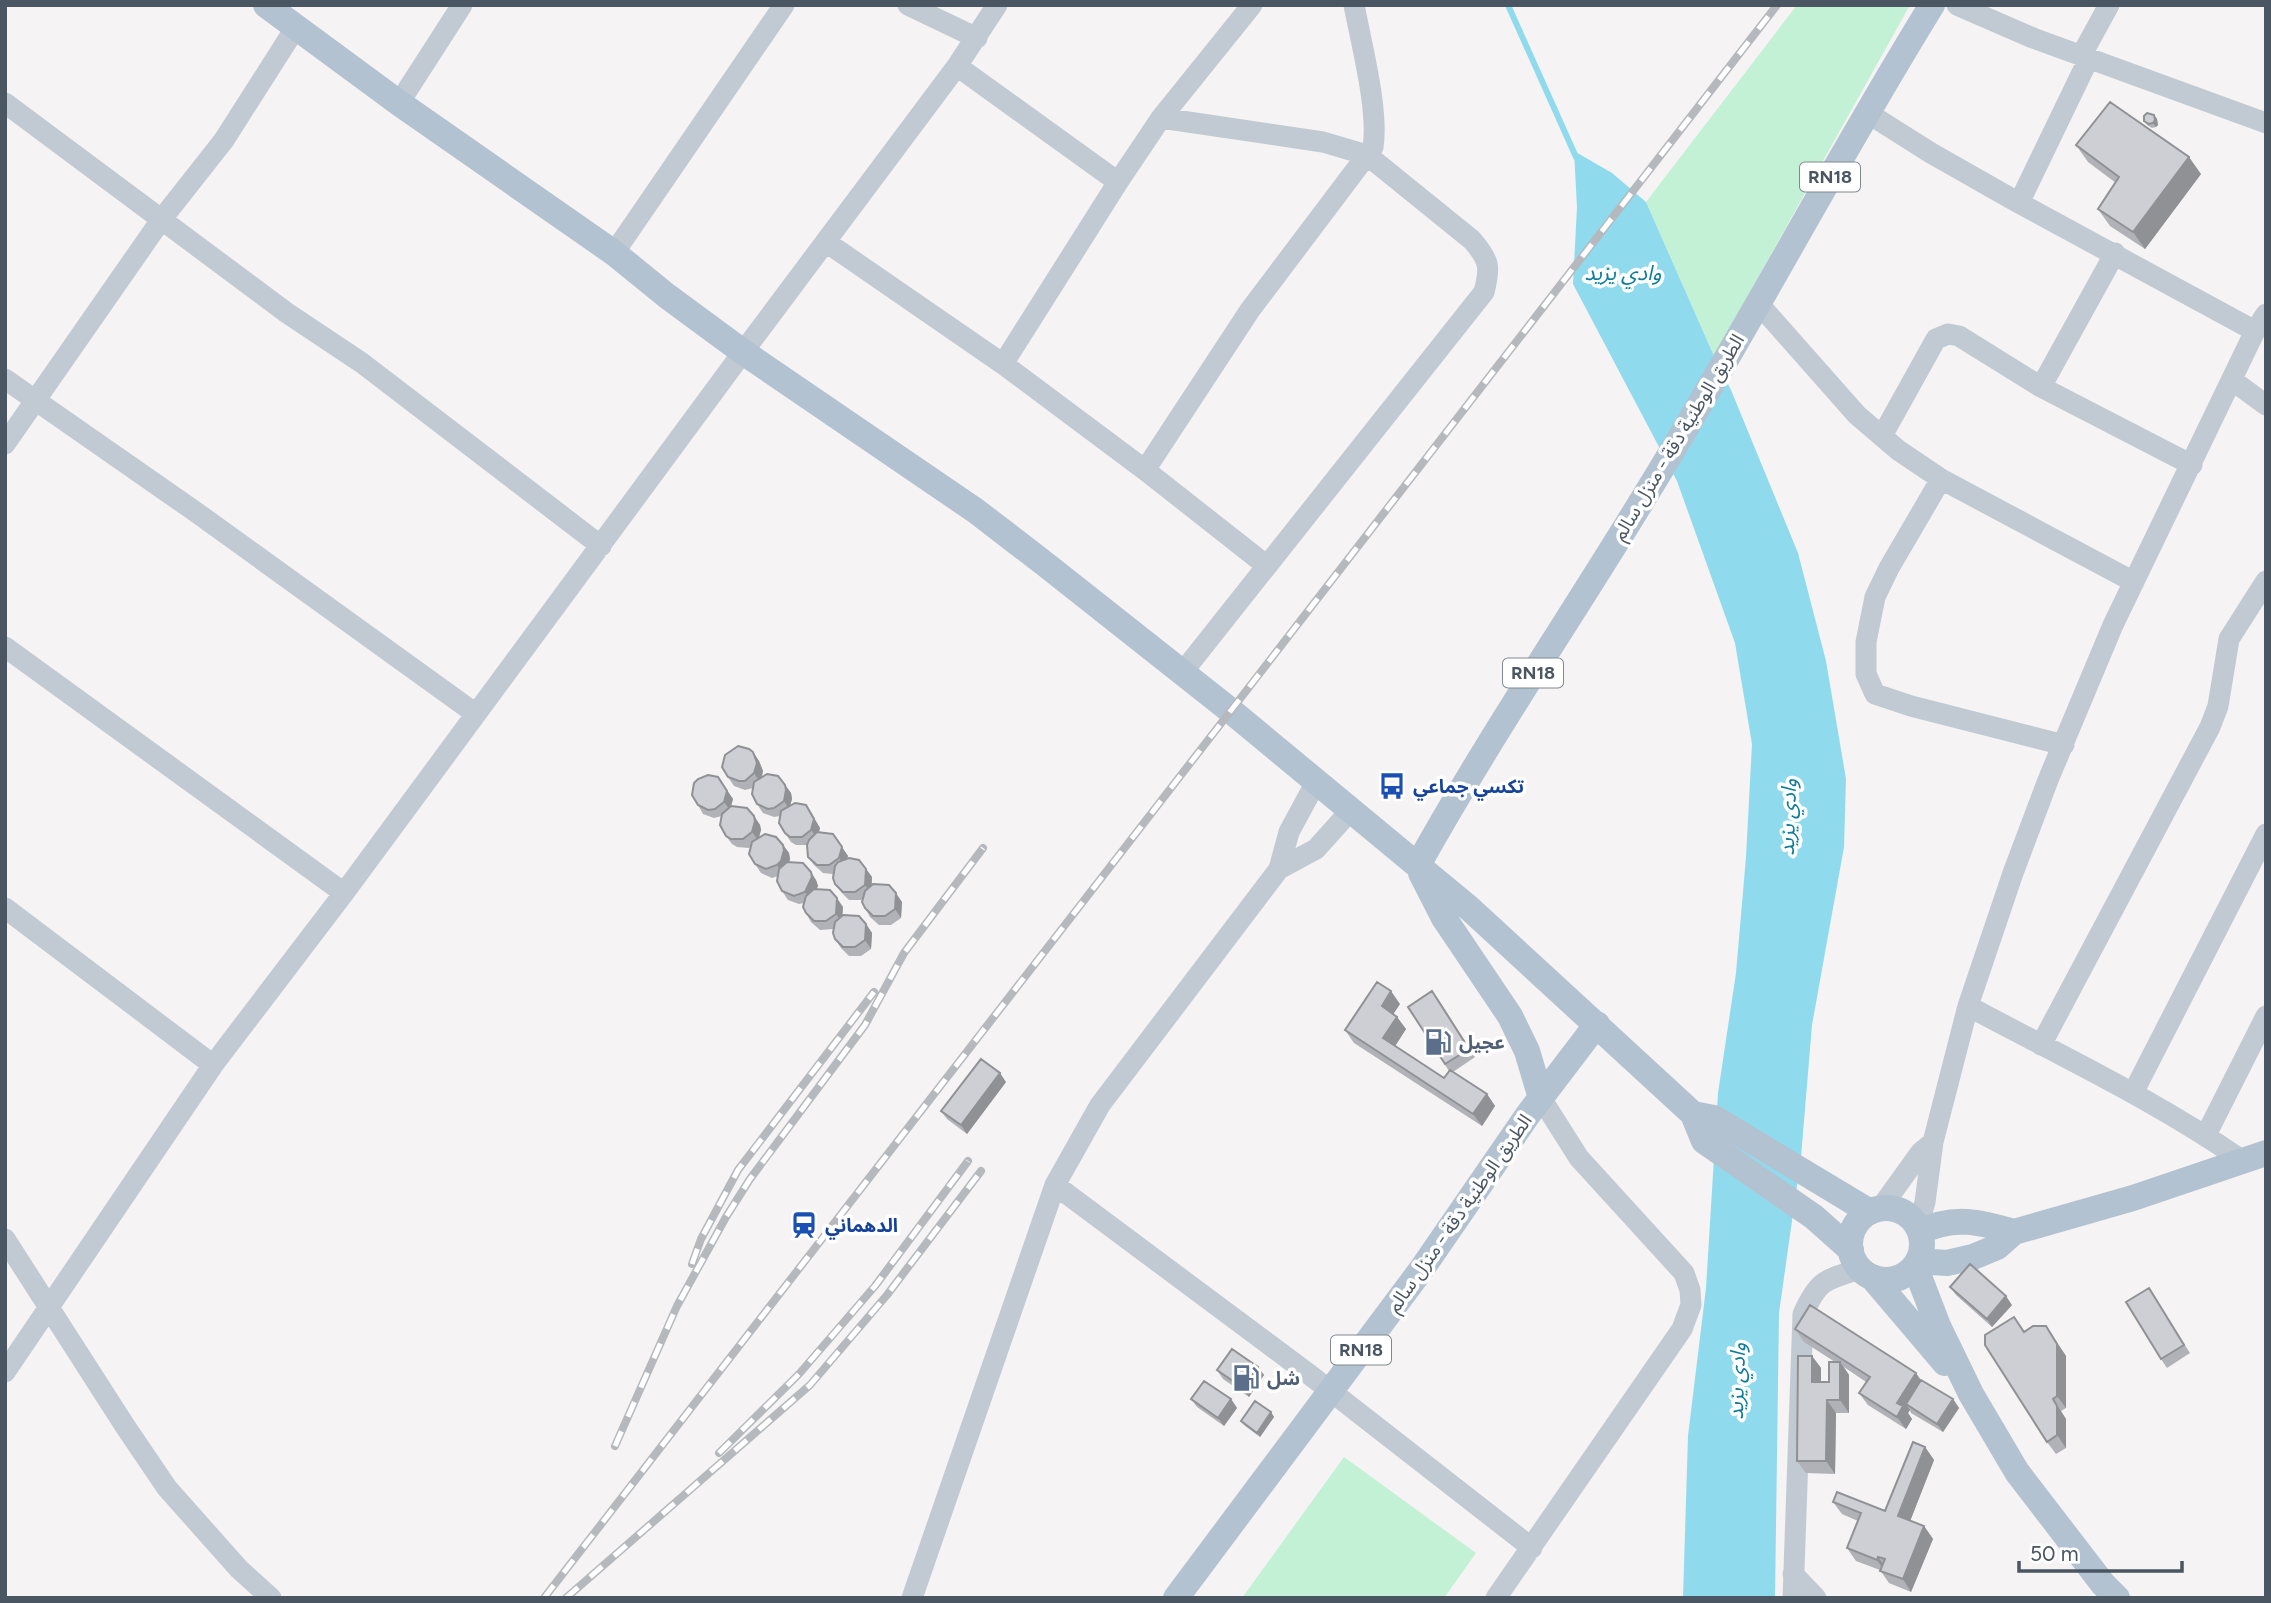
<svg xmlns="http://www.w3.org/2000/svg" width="2271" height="1603" viewBox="0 0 2271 1603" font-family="Figtree,'Noto Sans Arabic',sans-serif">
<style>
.green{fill:#c3f1d5}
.water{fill:#90daee}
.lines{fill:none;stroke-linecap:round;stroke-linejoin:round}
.stream{stroke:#90daee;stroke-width:6}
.minor{stroke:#c1cad2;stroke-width:21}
.major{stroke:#b3c2d1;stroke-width:26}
.rail-casing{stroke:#b5b8bd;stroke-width:8}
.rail{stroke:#fff;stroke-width:5;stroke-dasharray:16;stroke-linecap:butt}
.wall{fill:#b0b2b7}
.shaded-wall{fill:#909195}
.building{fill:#cdcfd5;stroke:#909195;stroke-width:2}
.labels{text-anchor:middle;stroke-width:7;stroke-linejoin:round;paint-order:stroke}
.shield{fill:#fff;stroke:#808990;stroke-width:2}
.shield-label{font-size:18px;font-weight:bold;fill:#4a5661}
.street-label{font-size:19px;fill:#4a5661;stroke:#fff}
.transit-label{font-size:19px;font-weight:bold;fill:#164399;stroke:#fff;text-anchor:start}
.service-label{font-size:19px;font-weight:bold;fill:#4e5e75;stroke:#fff;text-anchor:start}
.water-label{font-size:21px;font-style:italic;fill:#0c7c9b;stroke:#fff}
</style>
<rect width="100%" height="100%" fill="#f5f3f3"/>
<path class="green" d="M1797,5H1910L1714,356L1646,202Z
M1344,1457L1476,1553L1444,1598H1242Z"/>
<path class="water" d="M1574,151L1612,173L1646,202L1714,356L1731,390L1798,553L1826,661L1846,779L1844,847L1812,1025L1801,1157L1779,1313L1775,1598H1683L1688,1436L1706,1288L1718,1093L1736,973L1746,857L1752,744L1735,643L1677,481L1573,284L1577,207Z"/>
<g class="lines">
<path class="stream" d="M1508,5L1576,157"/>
<path class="minor" d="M908,5L977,38
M1957,5L2033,38L2266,123
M2081,56L2109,5
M2089,58L2019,203L2255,331
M957,66L1118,182
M5,103L287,313L362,363L601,546
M399,103L462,5
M1866,112L1931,153L2019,203
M1161,118L1323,142L1367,155L1472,240C1489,260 1491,266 1484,292L1182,673
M826,242L1003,364L1145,470L1267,566
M614,253L784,5
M1758,303L1857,415L1898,450L1941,479L2134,582
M1003,364L1118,182L1161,118L1252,5
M5,379L193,510L476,714
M2232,380L2266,405
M2041,387L2115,253
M1882,436L1936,339L1948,334L1959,336L2041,387L2192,465
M5,444L161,220L224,140L296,27
M1145,470L1250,310L1373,147C1379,111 1361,42 1354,5
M1941,479L1889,568L1875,597L1866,642V674L1875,694L1911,706L2064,745
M5,647L344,893
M1279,869L1316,849L1351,810
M5,908L213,1065
M1968,1006C2061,1056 2157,1101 2243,1161
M2041,1045L2210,727L2218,706L2229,639L2266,581
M2133,1093L2266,834
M2206,1135L2266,1016
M1055,1185L1310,1375L1532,1548
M1880,1209L1921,1152L1933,1142
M1918,1227L1925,1202L1933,1142L1968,1006L2013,873L2048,780L2113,625L2255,331L2266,314
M5,1239L125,1426L167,1488L239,1569L271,1598
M5,1372L213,1065L344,893L743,352L957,66L997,5
M1793,1574L1816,1598
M912,1598L1055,1185L1100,1105L1279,869L1289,832L1316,782
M1496,1598L1682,1329L1691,1305L1690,1290L1684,1273L1579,1158L1541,1098
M1793,1598L1803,1314C1819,1279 1825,1280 1860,1269"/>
<path class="major" d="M266,5L399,103L614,253L667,296L743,352L976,511L1045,564L1231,711L1469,908L1693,1114L1704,1141L1814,1217L1851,1250
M1418,865C1491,734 1576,610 1654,481C1750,324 1835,162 1932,5
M1421,873L1444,918L1510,1016L1527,1051L1541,1098
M1693,1114L1714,1118L1870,1212
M1850 1244a36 36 0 1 1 72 0a36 36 0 1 1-72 0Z
M1920,1232C1953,1215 1981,1222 2014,1232
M1918,1261L1947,1263L1973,1257L1997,1247L2014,1232L2133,1198L2266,1153
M1915,1266L1938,1326L1971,1394L2017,1472L2103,1584L2117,1598
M1872,1277L1945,1363
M1176,1598L1421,1270L1527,1116L1597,1024"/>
<defs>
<path id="rail" d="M692,1264L701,1239L738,1170L874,992
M615,1446L677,1306L726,1217L750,1179L865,1025L904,953L983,848
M719,1453L799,1374L875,1286L968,1161
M544,1598L1777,5
M566,1598L810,1385L887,1295L981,1171"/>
</defs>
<use href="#rail" class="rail-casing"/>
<use href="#rail" class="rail"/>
</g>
<path class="wall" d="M2154,115L2157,119L2158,125L2156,127L2152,128L2147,125L2144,121Z
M2076,145L2201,174L2145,249L2110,226L2098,209L2116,183L2088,162Z
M753,752L759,761L763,771L762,777L785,785L791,793L792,799L790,806L812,814L820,828L819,832L833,834L848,856L847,858L866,869L872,877V885L902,902L901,918L891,925H879L870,917L865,908L863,899L861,900H849L841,892L835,884L833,874L823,873L814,865L808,857L807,845H796L791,842L785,833L780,816L774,817L763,813L757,804L753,788L745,790L734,786L728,777Z
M718,777L733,799L731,806L754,816L760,825L761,830L759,838L783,845L789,853L790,859L789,862L816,880L818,886L816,889L843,907L842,915L866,924L872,933L871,949L861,956H849L841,948L835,939L833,929L820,930L811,922L806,913L804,903L799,904L788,900L782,891L778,876L772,878L761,873L755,864L751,846L749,848L737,847L732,844L726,836L722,816L714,818L703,814L698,805Z
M1438,999L1475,1057L1453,1072L1487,1094L1495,1106L1482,1126L1354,1043L1345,1030L1400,1004L1393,1014L1397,1017L1406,1029L1395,1046L1444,1078L1449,1071L1408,1007Z
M1006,1082L967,1134L947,1119L941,1111Z
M1950,1287L2012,1305L1992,1327L1956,1295Z
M2149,1288L2190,1353L2167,1368L2161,1359Z
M2046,1326L2066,1356V1408L2061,1411L2066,1419V1448L2056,1454L2047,1442L2024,1332Z
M1795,1329L1921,1380L1953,1399L1959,1408L1943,1432L1911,1413L1910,1410L1908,1413L1912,1419L1906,1429L1868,1405L1859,1393L1866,1382L1844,1367L1849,1375V1413H1836L1835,1474L1806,1473L1797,1461L1812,1356L1821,1368V1382H1829L1835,1362L1804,1342Z
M1258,1367L1264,1375L1249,1397L1223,1379L1217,1370Z
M1191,1399H1231L1237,1408L1224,1426L1197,1407Z
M1271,1412L1274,1417L1260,1437L1244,1425L1241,1421Z
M1925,1447L1934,1460L1910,1521L1924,1526L1933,1539L1911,1592L1889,1583L1880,1570L1856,1561L1847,1548L1858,1521L1842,1514L1833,1502L1885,1511Z"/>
<path class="shaded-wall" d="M2154,115L2157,119L2158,125L2156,127L2153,123Z
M2189,157L2201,174L2145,249L2133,232Z
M753,752L759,761L763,771L760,782L754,773Z
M718,777L733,799L730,810L724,802Z
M785,785L791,793L792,799L789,809L784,801Z
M806,805L820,828L817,838L811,830Z
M754,816L760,825L761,830L758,840L752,832Z
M833,834L848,856L845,866L839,858Z
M783,845L789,853L790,859L787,869L783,874L777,865Z
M866,869L872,877L871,893L865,885Z
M811,872L816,880L818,886L811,901L805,892Z
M896,893L902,902L901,918L895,909Z
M837,898L843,907L842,923L836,914Z
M866,924L872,933L871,949L865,940Z
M1391,991L1400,1004L1390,1019L1382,1006Z
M1397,1017L1406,1029L1392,1051L1383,1038Z
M1000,1073L1006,1082L967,1134L961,1125Z
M1487,1094L1495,1106L1482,1126L1473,1114Z
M2006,1296L2012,1305L1992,1327L1987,1319Z
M2046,1326L2066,1356V1408L2057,1396Z
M1812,1356L1821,1368V1395L1812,1382Z
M1840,1362L1849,1375V1413L1840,1400Z
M1258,1367L1264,1375L1249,1397L1243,1388Z
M1916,1373L1925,1386L1906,1404L1910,1410L1908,1413L1912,1419L1906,1429L1897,1417V1403Z
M1231,1399L1237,1408L1224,1426L1218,1418Z
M1953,1399L1959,1408L1943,1432L1937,1424Z
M2053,1399L2066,1419V1448L2057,1435Z
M1827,1400L1836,1413L1835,1474L1826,1461Z
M1271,1412L1274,1417L1260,1437L1257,1433Z
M1925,1447L1934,1460L1907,1529L1898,1516Z
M1924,1526L1933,1539L1911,1592L1903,1579Z
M1878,1557L1887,1569L1886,1573L1877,1560Z"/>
<path class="building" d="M2110,102L2189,157L2133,232L2098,209L2119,177L2076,145Z
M2147,113L2154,115L2155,120L2153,123L2149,124L2144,121V116Z
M738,746L749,749L753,752L757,763L754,773L745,781H739L728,777L722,767L725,755Z
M767,774L778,776L785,785L786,790L784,801L774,808L768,809L757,804L752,794L754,782Z
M708,775L718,777L727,791L724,802L715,809L708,810L698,805L692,795L694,783L698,779Z
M795,803L806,805L814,819L811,830L802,837H790L785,833L779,823L781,811Z
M731,806L747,808L754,816L755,821L752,832L743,839H731L726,836L720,825L722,814Z
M817,832L833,834L842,847L839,858L829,865H817L808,857L807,845L809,840Z
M765,834L776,837L783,845L784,850L781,861L777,865L766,869L755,864L749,854L752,842Z
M849,858L859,860L866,869L865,885L855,892H843L835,884L833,878L835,866L838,862Z
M787,862L803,863L811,872L812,877L805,892L794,896L782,891L777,881L779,869Z
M873,884L889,885L896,893L895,909L885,916H873L865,908L862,902L865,891Z
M814,889L830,890L837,898L836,914L826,921H814L806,913L803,907L806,896Z
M843,915L859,916L866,924L865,940L855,947H843L835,939L833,933L835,922Z
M1377,982L1391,991L1382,1006L1397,1017L1383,1038L1444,1078L1450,1070L1487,1094L1473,1114L1345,1030Z
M1432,991L1469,1049L1445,1064L1408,1007Z
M981,1059L1000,1073L961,1125L941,1111Z
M1970,1264L2006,1296L1987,1319L1950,1287Z
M2149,1288L2184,1345L2161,1359L2126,1302Z
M1810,1305L1916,1373L1897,1403L1903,1406L1897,1417L1859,1393L1870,1377L1795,1329Z
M2014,1317L2024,1332L2033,1326H2046L2057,1344V1396L2053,1399L2057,1406V1435L2047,1442L1985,1345V1335Z
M1232,1349L1258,1367L1243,1388L1217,1370Z
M1798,1356H1812V1382H1829V1362H1840V1400H1827L1826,1461H1797Z
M1921,1380L1953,1399L1937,1424L1906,1404Z
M1204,1381L1231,1399L1218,1418L1191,1399Z
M1255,1401L1271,1412L1257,1433L1241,1421Z
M1913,1442L1925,1447L1898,1516L1924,1526L1903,1579L1880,1571L1885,1559L1878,1557L1877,1560L1847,1548L1861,1513L1833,1502L1837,1492L1885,1511Z"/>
<defs>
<symbol id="bus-bare" viewBox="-9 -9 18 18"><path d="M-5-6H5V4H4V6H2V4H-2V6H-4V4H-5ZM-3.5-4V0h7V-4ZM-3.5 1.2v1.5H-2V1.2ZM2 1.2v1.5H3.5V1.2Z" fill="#1a4fb4" stroke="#fff" stroke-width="2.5" paint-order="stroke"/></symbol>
<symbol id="fuel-bare" viewBox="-9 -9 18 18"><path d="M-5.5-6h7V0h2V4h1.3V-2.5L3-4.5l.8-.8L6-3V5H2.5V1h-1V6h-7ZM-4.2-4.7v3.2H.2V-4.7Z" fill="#5c6f8a" stroke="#fff" stroke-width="2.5" paint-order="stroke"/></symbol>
<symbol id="station-bare" viewBox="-9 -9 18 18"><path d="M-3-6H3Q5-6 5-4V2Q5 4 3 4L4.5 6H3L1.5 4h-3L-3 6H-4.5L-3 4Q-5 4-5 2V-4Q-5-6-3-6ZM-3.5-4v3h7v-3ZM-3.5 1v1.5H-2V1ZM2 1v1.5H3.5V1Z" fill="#1a4fb4" stroke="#fff" stroke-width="2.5" paint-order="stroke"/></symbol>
</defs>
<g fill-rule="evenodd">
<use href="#bus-bare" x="1373" y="767" width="38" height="38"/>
<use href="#fuel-bare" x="1419" y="1023" width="38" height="38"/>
<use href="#station-bare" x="785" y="1206" width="38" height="38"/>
<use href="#fuel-bare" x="1227" y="1359" width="38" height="38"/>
</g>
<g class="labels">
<g class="shield">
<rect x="1800" y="162.5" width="60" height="29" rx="5"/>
<rect x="1503" y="658.5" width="60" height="29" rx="5"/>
<rect x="1331" y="1335.5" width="60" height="29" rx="5"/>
</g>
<g class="shield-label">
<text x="1830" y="183">RN18</text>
<text x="1533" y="679">RN18</text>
<text x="1361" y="1356">RN18</text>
</g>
<g class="street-label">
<text transform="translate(1678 437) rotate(-59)" y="7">الطريق الوطنية دقة - منزل سالم</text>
<text transform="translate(1459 1213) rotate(-55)" y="7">الطريق الوطنية دقة - منزل سالم</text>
</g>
<g class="transit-label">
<text x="1413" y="793">تكسي جماعي</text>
<text x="825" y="1232">الدهماني</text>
</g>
<g class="service-label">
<text x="1459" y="1049">عجيل</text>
<text x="1267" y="1385">شل</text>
</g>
<g class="water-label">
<text x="1623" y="280">وادي يزيد</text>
<text transform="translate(1788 817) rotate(-88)" y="7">وادي يزيد</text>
<text transform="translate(1737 1381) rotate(-88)" y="7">وادي يزيد</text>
</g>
</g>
<rect width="2271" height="1603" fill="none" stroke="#4a5661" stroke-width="14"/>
<path d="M2019 1561v10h163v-10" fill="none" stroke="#4a5661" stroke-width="3.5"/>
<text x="2030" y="1561" font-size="21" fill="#4a5661" stroke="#ffffff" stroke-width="5" paint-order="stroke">50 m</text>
</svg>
